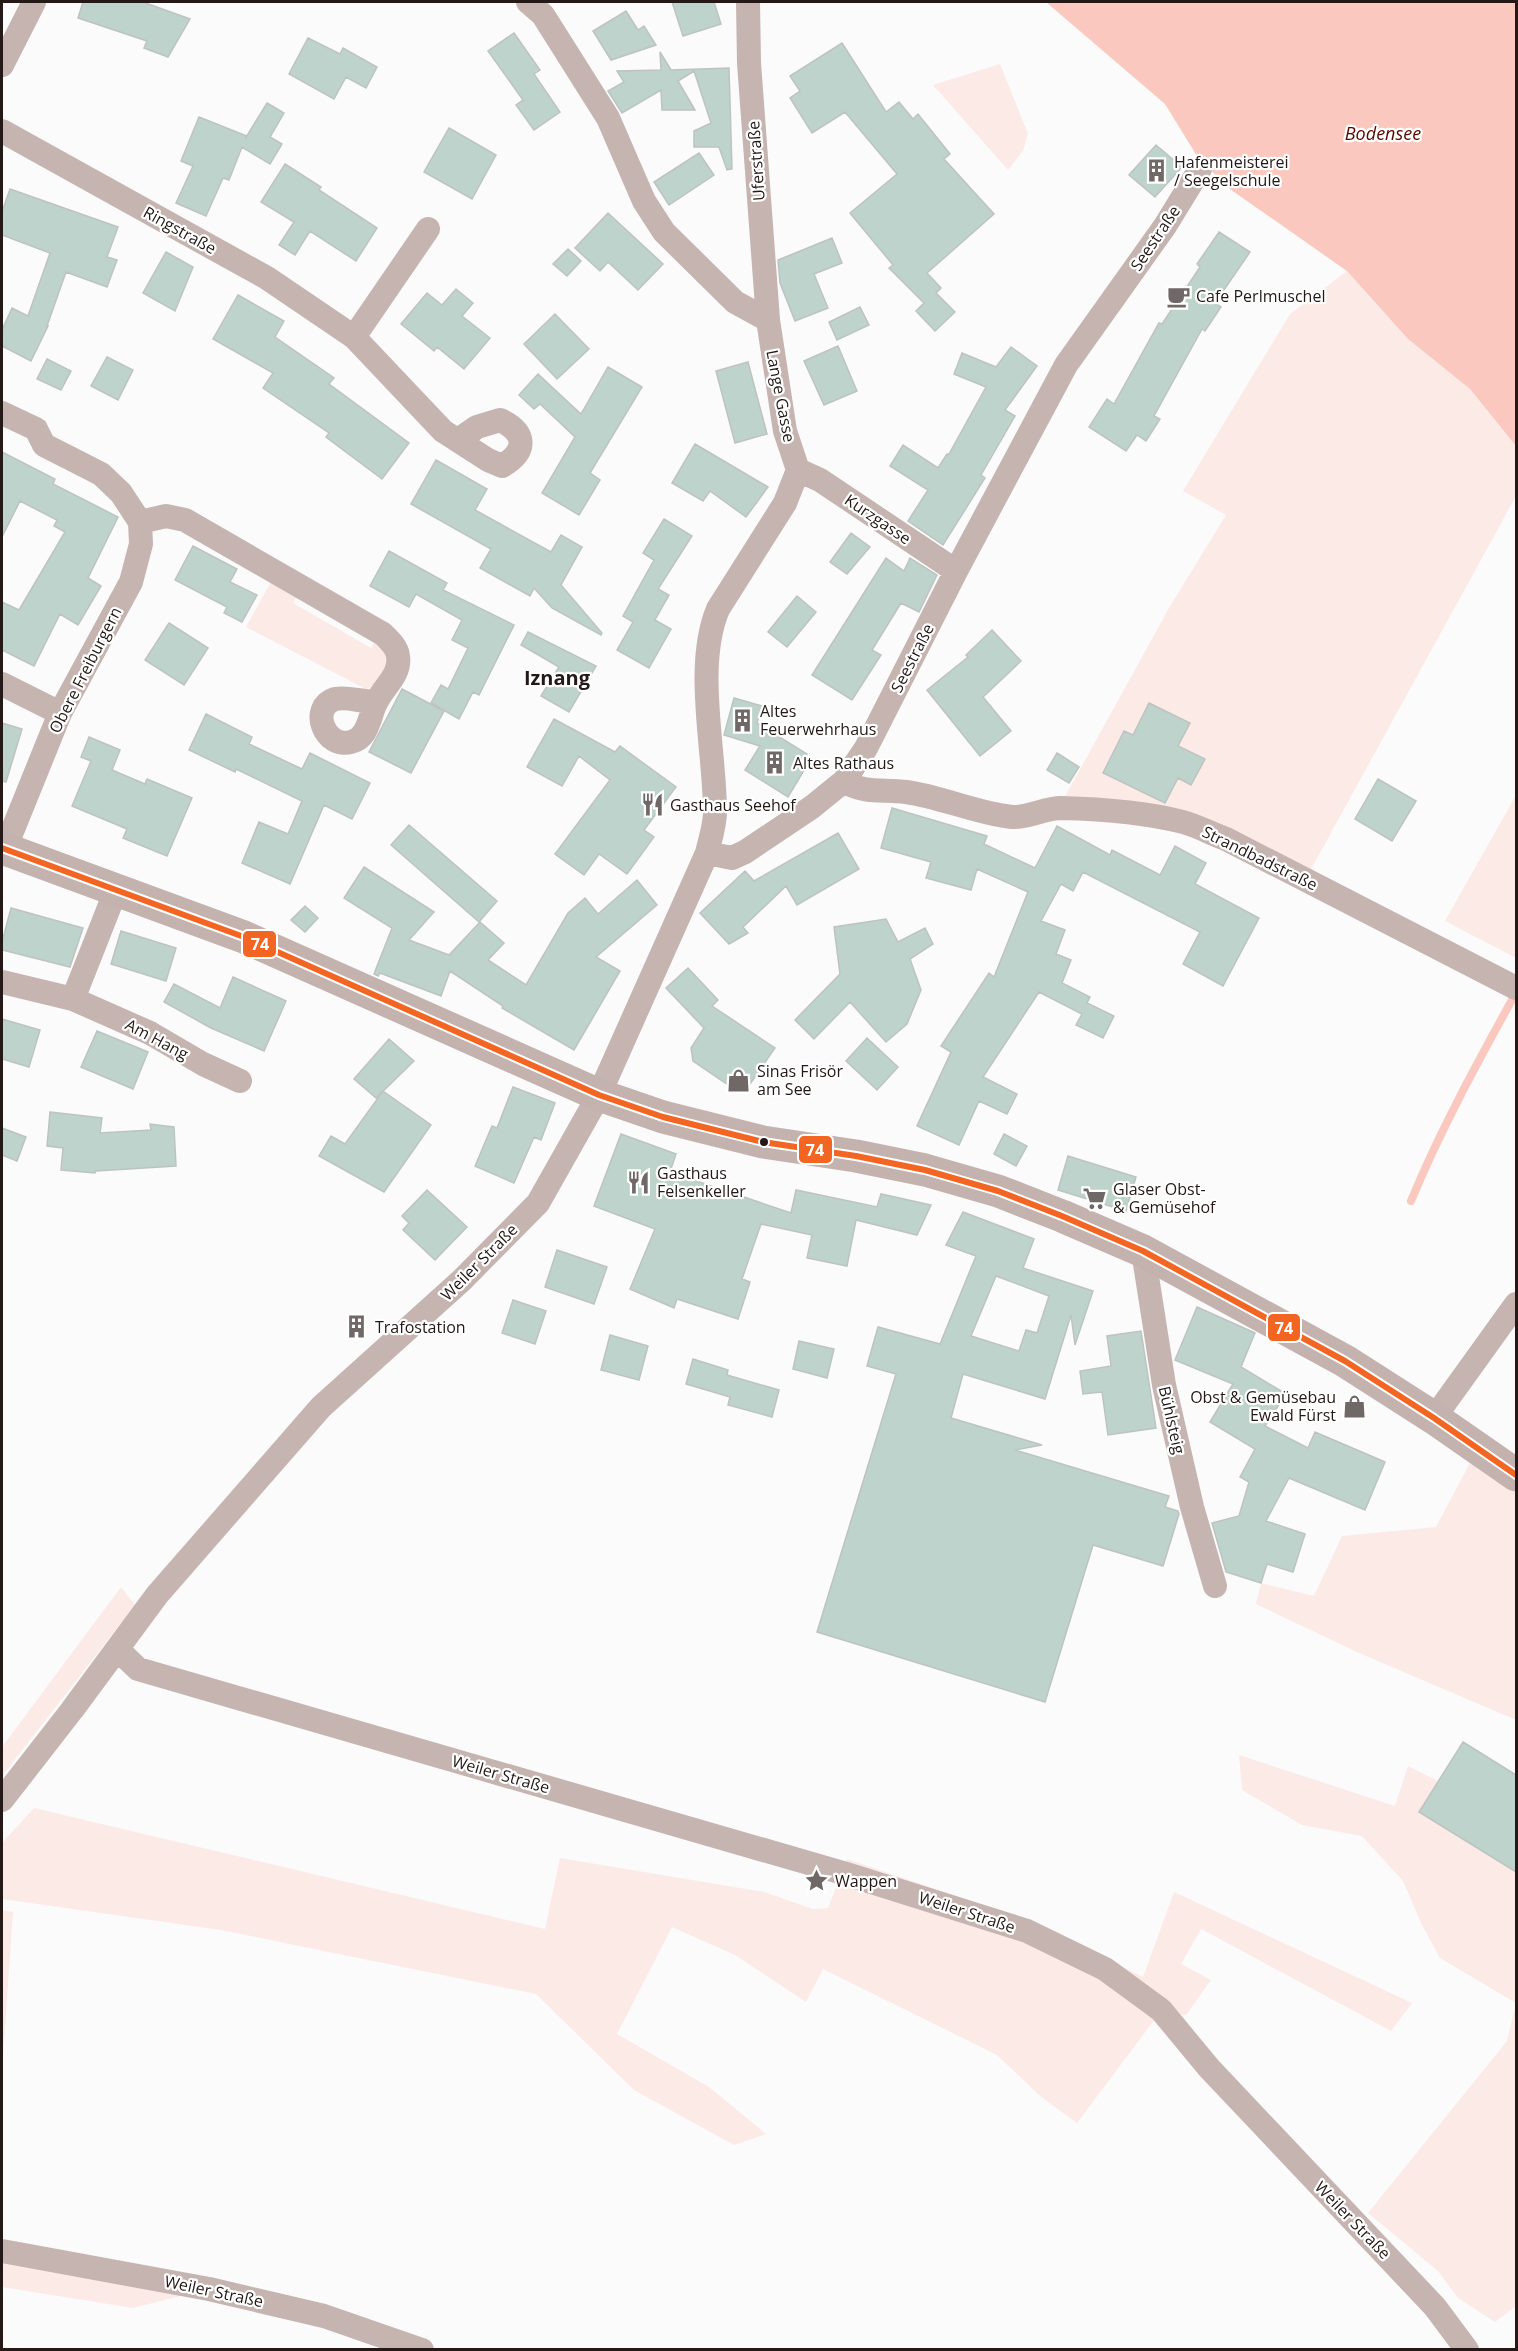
<svg xmlns="http://www.w3.org/2000/svg" width="1518" height="2351" viewBox="0 0 1518 2351" font-family="'Open Sans',sans-serif">
<style>
.green{fill:#fceae7}
.water{fill:#fac8be}
.lines{fill:none;stroke-linecap:round;stroke-linejoin:round}
.stream{stroke:#fac8be;stroke-width:8}
.building{fill:#bed3cc;stroke:#bdc3c1;stroke-width:1.5;fill-rule:evenodd}
.minor{stroke:#c5b4b0;stroke-width:24}
.secondary{stroke:#c4b2ae;stroke-width:33}
.bus-1-casing{stroke:#fff;stroke-width:10}
.bus-1{stroke:#f26522;stroke-width:6}
.bus-dot{fill:#241916;stroke:#fff;stroke-width:2}
.labels{text-anchor:middle;stroke-width:4.5;stroke-linejoin:round;paint-order:stroke}
.street-label{font-size:16px;fill:#241916;stroke:#fff}
.poi-label{font-size:16px;fill:#241916;stroke:#fff;text-anchor:start}
.water-label{font-size:18px;font-style:italic;fill:#580901;stroke:#fff}
.quarter-label{font-size:20px;font-weight:bold;fill:#241916;stroke:#fff}
.line-badge{stroke:#fff;stroke-width:2}
.badge-label{font-size:16px;text-anchor:middle;font-weight:bold;fill:#fff}
</style>
<rect width="100%" height="100%" fill="#fbfbfb"/>
<path class="green" d="M1000,64L1028,134L1023,151L1008,170L933,85Z
M1347,271L1408,339L1470,389L1516,446V496L1310,871L1225,829L1062,802L1169,608L1226,515L1183,491L1290,314Z
M272,580L298,594L293,603L371,648L378,639C381,644 386,651 387,657C388,670 378,685 366,689L246,627Z
M1516,795V958L1445,921Z
M1472,1459L1516,1492V1720L1357,1652L1256,1604L1261,1583L1314,1596L1342,1536L1436,1527Z
M121,1587L135,1605L2,1776V1747Z
M1239,1755L1395,1806L1408,1766L1438,1781L1419,1812L1516,1872V2306L1495,2322L1458,2298L1438,2271L1368,2213L1507,2041L1516,2003L1440,1958L1422,1925L1403,1881L1362,1836L1302,1825L1242,1790Z
M34,1808L545,1929L560,1858L764,1892L813,1909L828,1908L847,1859L1036,1923L1143,1977L1174,1892L1412,2003L1391,2031L1201,1929L1181,1964L1211,1980L1186,2015L1161,2011L1077,2123L1040,2096L997,2055L823,1969L806,2002L735,1955L672,1927L617,2034L709,2087L766,2134L734,2145L634,2090L536,1994L221,1930L2,1899V1843Z
M2,1910L13,1912L2,2071Z
M2,2251L209,2289L133,2308L2,2287Z"/>
<path class="water" d="M1046,2H1516V446L1470,389L1408,339L1347,271L1227,187L1197,156L1165,104Z"/>
<g class="lines">
<path class="stream" d="M1411,1201C1440,1131 1476,1065 1513,998"/>
</g>
<path class="building" d="M83,2H143L190,19L168,57L144,48L147,41L78,18Z
M672,2H714L721,24L683,36Z
M626,11L638,30L644,26L656,45L611,60L593,31Z
M514,33L540,70L534,74L560,112L534,130L516,105L523,100L488,51Z
M308,38L340,54L343,48L377,67L366,88L346,77L334,99L289,74Z
M842,43L886,112L899,102L913,119L918,114L950,154L944,159L994,214L927,273L941,288L936,293L955,312L935,331L916,311L924,303L889,268L893,265L850,213L897,174L845,112L812,133L790,98L800,91L790,76Z
M660,52L671,70L729,68L732,169L727,170L719,147H694V131L711,123L694,71L678,81L695,110H662L661,90L622,113L608,91L624,82L617,71L661,70Z
M267,103L284,113L270,137L282,144L270,164L242,147L229,180L223,178L206,216L176,203L193,166L181,161L199,117L247,136L245,139Z
M449,128L496,155L472,199L424,172Z
M1156,145L1182,167L1155,197L1129,175Z
M699,153L714,175L669,205L654,182Z
M285,164L321,187L319,190L377,228L356,261L310,231L295,255L279,245L294,222L261,202Z
M10,189L118,227L107,257L117,260L107,287L66,272L47,326H48L31,361L2,346V330L12,308L28,316L50,253L2,235V212Z
M608,213L663,264L638,290L608,262L600,271L575,248Z
M1219,232L1250,252L1215,303L1221,307L1205,331L1202,329L1154,416L1160,419L1146,441L1137,435L1126,451L1089,427L1107,399L1114,404L1159,323L1162,324L1200,267L1197,264Z
M832,238L842,263L814,274L828,308L795,321L780,283L778,260Z
M568,249L581,261L567,276L553,264Z
M166,252L193,267L175,311L143,293Z
M456,289L473,303L462,316L490,338L464,369L437,347L434,351L401,324L427,293L442,305Z
M238,295L284,321L275,337L334,378L329,384L409,443L382,479L326,437L329,433L263,388L273,373L213,339Z
M860,307L869,325L837,340L829,322Z
M555,314L589,349L557,379L524,344Z
M838,346L857,391L824,405L804,361Z
M1011,347L1037,366L1005,410L1015,416L981,475L985,478L943,545L908,521L928,490L890,466L903,445L938,468L947,454H949L986,387L954,374L962,353L996,367Z
M107,357L133,370L118,400L91,386Z
M47,359L71,371L61,390L37,379Z
M748,362L767,434L735,443L716,371Z
M608,367L642,387L590,473L600,480L579,515L542,493L575,437L540,404L534,409L519,395L538,374L581,414Z
M695,444L768,487L746,517L710,491L703,501L672,483Z
M2,452L55,479L53,484L118,517L88,578L101,586L78,625L60,614L34,666L2,650V602L19,610L65,532L54,526L57,520L20,501L2,537Z
M436,460L487,489L475,510L551,552L561,535L582,547L561,585L602,633L601,635L552,608L534,588L530,596L480,568L491,549L411,504Z
M664,519L692,536L658,589L669,595L655,620L671,629L649,668L617,650L633,622L623,616L654,560L643,553Z
M851,533L870,547L847,574L830,562Z
M193,546L237,569L230,582L257,595L242,622L224,613L227,607L175,580Z
M389,551L447,583L443,590L514,625L479,695L473,692L459,719L431,703L441,685L448,689L468,648L452,640L462,620L416,594L409,607L370,586Z
M886,558L904,571L910,558L937,575L919,612L901,603L872,650L881,655L852,700L812,675Z
M797,596L816,612L787,647L768,632Z
M169,623L208,648L184,685L145,660Z
M992,630L1021,661L983,697L1011,731L980,756L927,690L968,657L966,655Z
M528,632L596,666L569,712L541,696L559,667L521,645Z
M402,689L444,711L411,773L369,752Z
M734,698L762,706L757,723L807,754L805,760L795,757L794,759L806,767L788,797L745,770L760,746L724,735Z
M1149,703L1190,723L1178,746L1205,759L1191,785L1178,778L1165,803L1103,773L1124,731L1133,735Z
M206,714L252,737L249,744L302,769L310,753L370,783L352,819L324,805L290,884L242,863L259,822L288,834L302,801L236,769L235,772L189,750Z
M554,719L615,752L620,746L676,787L644,830L654,837L627,874L599,854L584,875L555,854L610,780L579,756L562,786L527,767Z
M2,723L22,729L6,782L2,781Z
M89,737L120,750L112,770L145,784L147,779L192,798L167,856L123,838L127,829L72,806L91,761L81,757Z
M1057,753L1079,767L1069,783L1047,770Z
M1378,779L1416,801L1392,841L1355,819Z
M892,808L987,836L984,844L1035,868L1057,826L1110,855L1112,850L1160,875L1175,846L1206,863L1195,884L1259,918L1223,986L1183,964L1200,932L1083,872L1073,891L1061,884L1041,921L1065,930L1056,954L1071,960L1062,983L1090,997L1087,1003L1114,1016L1103,1038L1076,1025L1082,1014L1039,992L983,1077L1017,1094L1007,1114L979,1101L959,1145L917,1126L951,1052L941,1046L989,973L994,977L1028,892L977,869L971,890L926,878L931,862L881,848Z
M409,825L497,901L479,922L391,845Z
M838,833L859,869L797,905L786,886L743,927L748,933L729,944L700,913L745,871L754,881Z
M364,867L434,912L409,940L449,955L480,922L504,943L488,960L526,985L568,913L585,898L598,914L637,880L657,905L596,957L620,971L574,1050L502,1008L503,1006L450,971L441,996L380,973L378,976L374,974L392,928L344,898Z
M305,906L318,918L305,932L291,920Z
M11,908L83,928L70,967L2,950V942Z
M886,919L898,942L925,928L933,944L910,959L921,990L907,1024L886,1042L850,1002L814,1039L795,1020L840,974L834,927Z
M121,931L176,948L166,981L111,964Z
M688,968L718,1000L712,1006L775,1048L750,1084L734,1089L693,1061L691,1048L704,1028L666,988Z
M233,977L286,1001L264,1051L211,1028L164,1002L174,984L220,1008Z
M2,1019L40,1030L29,1067L2,1059Z
M97,1031L148,1052L133,1089L81,1067Z
M867,1038L898,1067L877,1090L846,1061Z
M389,1039L414,1061L376,1098L354,1079Z
M513,1087L555,1103L541,1140L534,1137L514,1183L475,1166L492,1126L497,1128Z
M383,1091L431,1125L384,1192L319,1156L331,1136L345,1144Z
M50,1112L102,1118L100,1133L151,1130L150,1124L174,1127L176,1166L96,1171L95,1173L61,1170L63,1148L47,1146Z
M2,1128L26,1137L17,1161L2,1155Z
M621,1134L676,1154L670,1172L791,1213L796,1190L877,1207L881,1194L931,1205L917,1235L856,1220L847,1266L807,1258L812,1235L761,1224L742,1279L750,1282L738,1319L677,1299L674,1308L630,1289L655,1229L594,1206Z
M1004,1134L1027,1146L1016,1166L994,1154Z
M1068,1156L1136,1177L1126,1211L1058,1190Z
M427,1190L467,1227L435,1260L403,1230L409,1223L402,1216Z
M963,1212L1034,1239L1023,1268L1093,1291L1075,1345L1071,1315L1045,1399L963,1374L951,1418L1042,1445L1015,1450L1169,1496L1165,1507L1178,1511L1179,1514L1163,1566L1093,1545L1045,1702L817,1632L896,1374L867,1366L878,1327L940,1344L976,1256L946,1245ZM996,1276L1049,1296L1037,1333L1026,1330L1019,1351L971,1336Z
M557,1250L607,1267L594,1304L545,1287Z
M513,1300L546,1311L535,1344L502,1333Z
M1197,1307L1255,1333L1241,1367L1286,1394L1265,1426L1308,1448L1315,1432L1385,1462L1365,1510L1289,1478L1266,1521L1305,1534L1293,1572L1267,1564L1261,1583L1226,1572L1212,1523L1239,1516L1249,1482L1240,1477L1255,1449L1210,1422L1233,1384L1175,1360Z
M1141,1331L1156,1428L1108,1435L1102,1392L1083,1394L1080,1371L1111,1366L1107,1336Z
M610,1335L648,1346L639,1380L601,1370Z
M799,1341L834,1349L827,1378L793,1369Z
M693,1359L728,1370L727,1375L779,1390L772,1417L728,1405L730,1397L686,1384Z
M1463,1742L1516,1775V1872L1419,1812Z"/>
<g class="lines">
<path class="minor" d="M748,2L749,63L768,320
M2,65L34,2
M2,131L267,278L354,337L443,431L488,460L502,466C528,451 526,432 500,420L477,427L458,440
M354,337L428,229
M2,413L36,429L44,445L101,474L121,493L140,522L141,544L131,582L60,713L5,849
M798,470L820,480L956,571
M140,522L166,516L185,520L383,634C389,640 397,647 398,656C401,675 384,686 377,701C369,714 370,737 351,742C324,749 309,707 335,699C349,696 363,703 376,701
M2,684L60,713
M844,781C863,794 884,789 906,792C942,797 975,813 1012,817C1028,818 1045,808 1061,808C1102,809 1144,812 1183,822C1198,826 1212,834 1226,839L1516,988
M707,853L732,858L745,852L812,807L844,781L866,748L956,571L1066,365L1165,226L1200,169
M116,890L73,999L150,1033L203,1064L240,1081
M2,982L73,999
M1143,1251L1164,1385L1192,1507L1215,1586
M1434,1418L1516,1304
M117,1649L138,1669L843,1873L1027,1931L1105,1969L1161,2010L1209,2068L1435,2307L1467,2350
M2,1800L72,1710L157,1595L321,1407L462,1280L538,1203L599,1095L707,853C710,840 715,825 715,812C715,750 694,666 718,609L785,503L798,470L785,431L768,320L735,302L664,232L644,201L608,118L543,15L528,2
M2,2251L209,2289L324,2316L422,2350"/>
<path class="secondary" d="M2,848L244,937L599,1095L663,1117L763,1142L856,1156L925,1170L998,1191L1062,1216L1143,1251L1345,1361L1434,1418L1516,1475"/>
<defs>
<path id="bus-1" d="M2,848L244,937L599,1095L663,1117L763,1142L856,1156L925,1170L998,1191L1062,1216L1143,1251L1345,1361L1434,1418L1516,1475"/>
</defs>
<use href="#bus-1" class="bus-1-casing"/>
<use href="#bus-1" class="bus-1"/>
</g>
<defs>
<symbol id="building-bare" viewBox="-9 -9 18 18"><path d="M-4-6H4V6H1V3H-1V6H-4ZM-2.5-4.3h1.7v1.8h-1.7ZM.8-4.3h1.7v1.8H.8ZM-2.5-1h1.7V.8h-1.7ZM.8-1h1.7V.8H.8Z" fill="#6f6866" stroke="#fff" stroke-width="2.5" paint-order="stroke"/></symbol>
<symbol id="cafe-bare" viewBox="-9 -9 18 18"><path d="M-5.5-4.5H6V0H3Q3 3.5 0 3.5H-2.5Q-5.5 3.5-5.5 0ZM3-3.2v2h1.7v-2ZM-6 4.5H4V6H-6Z" fill="#6f6866" stroke="#fff" stroke-width="2.5" paint-order="stroke"/></symbol>
<symbol id="restaurant-bare" viewBox="-9 -9 18 18"><path d="M-5-6h1v4h1v-4h1v4h1v-4h1v5L-1.5 .5V6h-2V.5L-5-1ZM5-6V6H3V1.5H1.5Q1.5-4 5-6Z" fill="#6f6866" stroke="#fff" stroke-width="2.5" paint-order="stroke"/></symbol>
<symbol id="shop-bare" viewBox="-9 -9 18 18"><path d="M-5-2.5h2.3a2.7 3.5 0 0 1 5.4 0H5L5.5 6h-11ZM-1.5-2.5h3a1.5 2.3 0 0 0-3 0Z" fill="#6f6866" stroke="#fff" stroke-width="2.5" paint-order="stroke"/></symbol>
<symbol id="supermarket-bare" viewBox="-9 -9 18 18"><path d="M-6-5.5h2.5l.6 2H6L4.5 2H-2.5L-4.4-4H-6ZM-1.5 3.2a1.3 1.3 0 1 0 .1 0ZM3 3.2a1.3 1.3 0 1 0 .1 0Z" fill="#6f6866" stroke="#fff" stroke-width="2.5" paint-order="stroke"/></symbol>
<symbol id="sight-bare" viewBox="-9 -9 18 18"><path d="M0-6L1.8-2.2L6-1.7L2.9 1.2L3.7 5.4L0 3.3L-3.7 5.4L-2.9 1.2L-6-1.7L-1.8-2.2Z" fill="#6f6866" stroke="#fff" stroke-width="2.5" paint-order="stroke"/></symbol>
</defs>
<g fill-rule="evenodd">
<use href="#building-bare" x="1140" y="154" width="33" height="33"/>
<use href="#cafe-bare" x="1162" y="280" width="33" height="33"/>
<use href="#building-bare" x="726" y="704" width="33" height="33"/>
<use href="#building-bare" x="758" y="746" width="33" height="33"/>
<use href="#restaurant-bare" x="636" y="788" width="33" height="33"/>
<use href="#shop-bare" x="722" y="1064" width="33" height="33"/>
<use href="#restaurant-bare" x="622" y="1166" width="33" height="33"/>
<use href="#supermarket-bare" x="1078" y="1182" width="33" height="33"/>
<use href="#building-bare" x="340" y="1310" width="33" height="33"/>
<use href="#shop-bare" x="1338" y="1390" width="33" height="33"/>
<use href="#sight-bare" x="800" y="1864" width="33" height="33"/>
</g>
<circle class="bus-dot" cx="764" cy="1142" r="5"/>
<g class="labels">
<g class="street-label">
<text transform="translate(756 161) rotate(-94)" y="6">Uferstraße</text>
<text transform="translate(180 230) rotate(29)" y="6">Ringstraße</text>
<text transform="translate(1155 238) rotate(-56)" y="6">Seestraße</text>
<text transform="translate(781 396) rotate(79)" y="6">Lange Gasse</text>
<text transform="translate(878 519) rotate(34)" y="6">Kurzgasse</text>
<text transform="translate(912 658) rotate(-63)" y="6">Seestraße</text>
<text transform="translate(85 670) rotate(-63)" y="6">Obere Freiburgern</text>
<text transform="translate(1260 858) rotate(26)" y="6">Strandbadstraße</text>
<text transform="translate(157 1039) rotate(28)" y="6">Am Hang</text>
<text transform="translate(479 1262) rotate(-45)" y="6">Weiler Straße</text>
<text transform="translate(1172 1420) rotate(77)" y="6">Bühlsteig</text>
<text transform="translate(501 1774) rotate(16)" y="6">Weiler Straße</text>
<text transform="translate(967 1912) rotate(18)" y="6">Weiler Straße</text>
<text transform="translate(1353 2220) rotate(46)" y="6">Weiler Straße</text>
<text transform="translate(214 2291) rotate(12)" y="6">Weiler Straße</text>
</g>
<g class="poi-label">
<text x="1174" y="168">Hafenmeisterei<tspan x="1174" dy="18">/ Seegelschule</tspan></text>
<text x="1196" y="302">Cafe Perlmuschel</text>
<text x="760" y="717">Altes<tspan x="760" dy="18">Feuerwehrhaus</tspan></text>
<text x="793" y="769">Altes Rathaus</text>
<text x="670" y="811">Gasthaus Seehof</text>
<text x="757" y="1077">Sinas Frisör<tspan x="757" dy="18">am See</tspan></text>
<text x="657" y="1179">Gasthaus<tspan x="657" dy="18">Felsenkeller</tspan></text>
<text x="1113" y="1195">Glaser Obst-<tspan x="1113" dy="18">&amp; Gemüsehof</tspan></text>
<text x="375" y="1333">Trafostation</text>
<text x="1336" y="1403" text-anchor="end">Obst &amp; Gemüsebau<tspan x="1336" dy="18">Ewald Fürst</tspan></text>
<text x="835" y="1887">Wappen</text>
</g>
<g class="water-label">
<text x="1383" y="140">Bodensee</text>
</g>
<g class="quarter-label">
<text x="557" y="685">Iznang</text>
</g>
</g>
<g class="line-badge">
<rect x="242" y="930" width="35" height="28" rx="6" fill="#f26522"/>
<rect x="798" y="1135" width="35" height="29" rx="6" fill="#f26522"/>
<rect x="1267" y="1313" width="34" height="29" rx="6" fill="#f26522"/>
</g>
<g class="badge-label">
<text x="260" y="950">74</text>
<text x="815" y="1156">74</text>
<text x="1284" y="1334">74</text>
</g>
<rect width="1518" height="2351" fill="none" stroke="#241916" stroke-width="6"/>
</svg>
